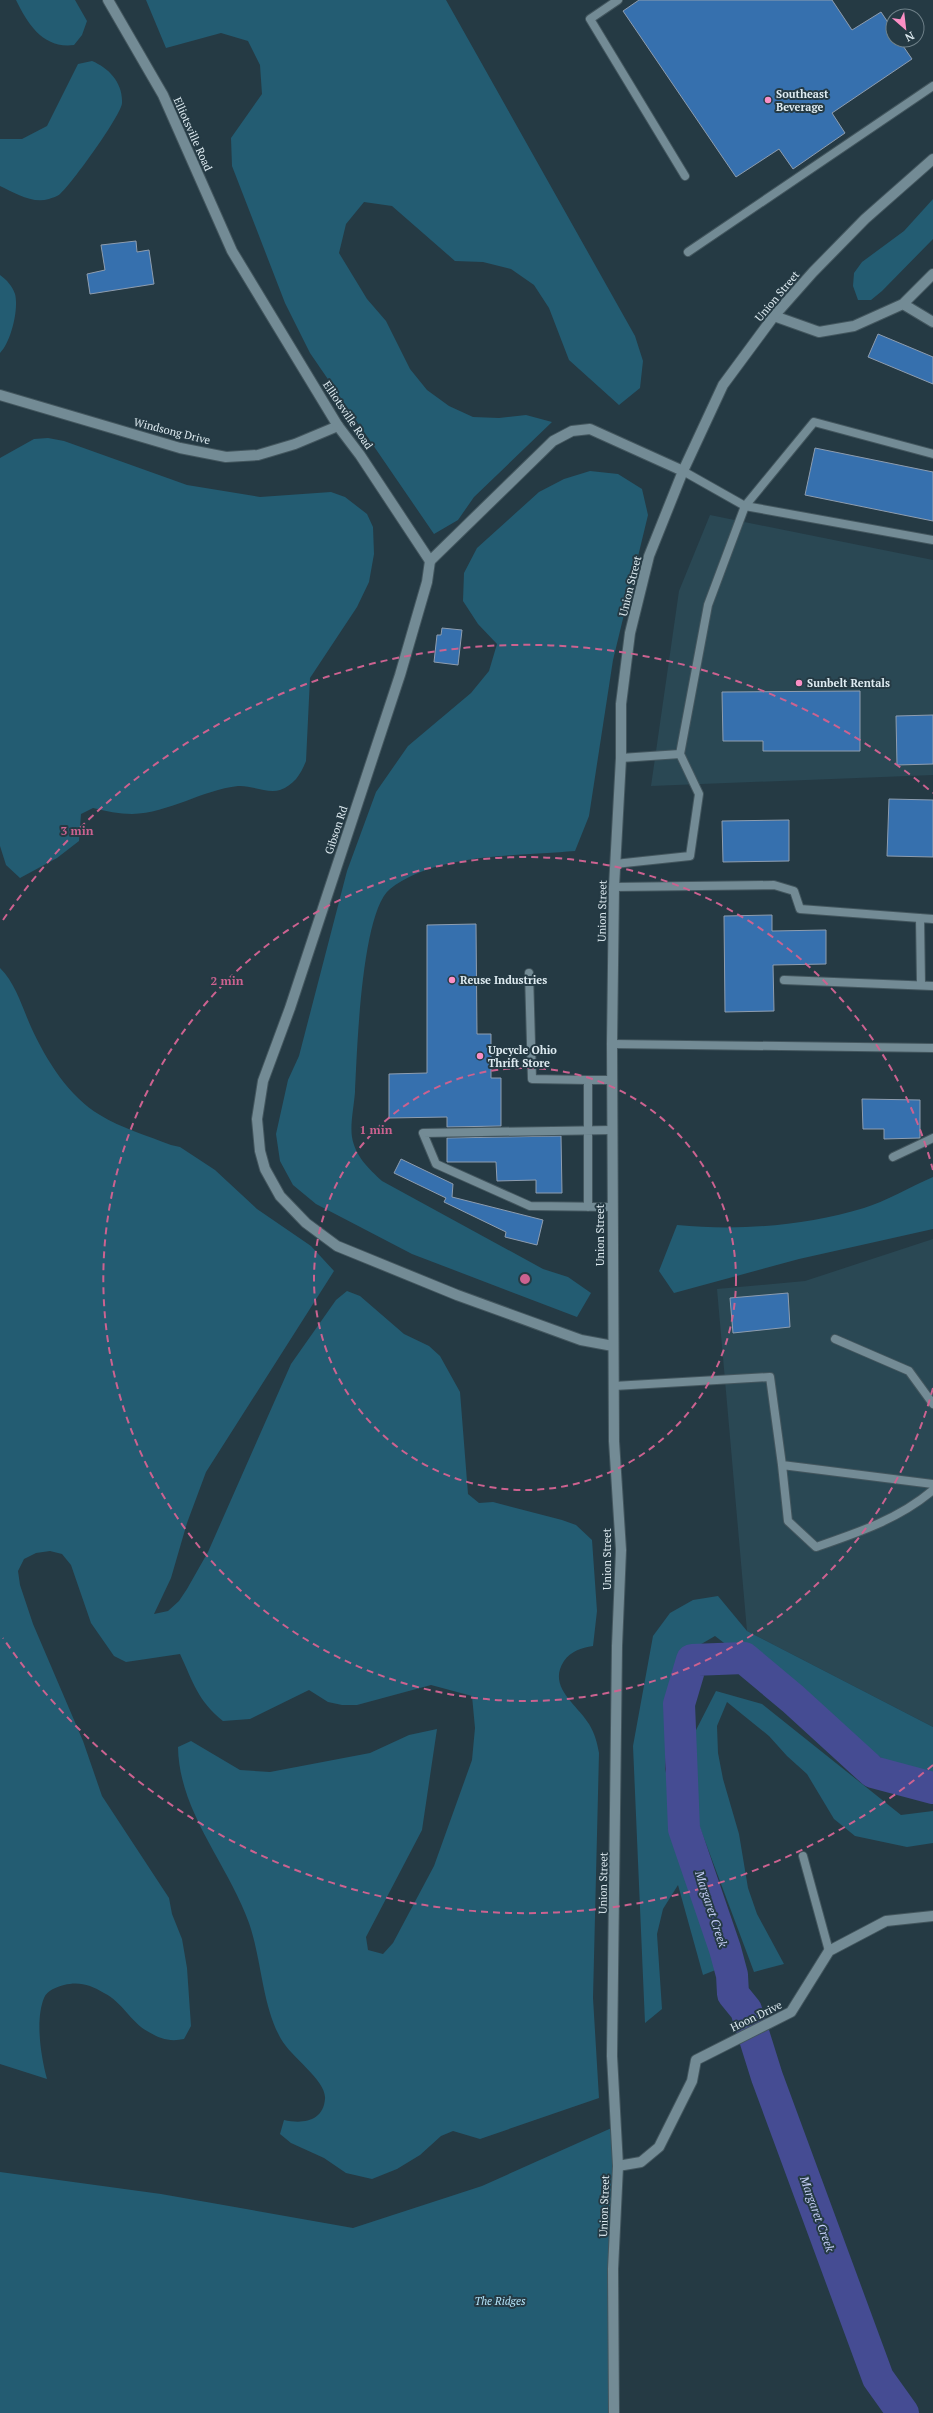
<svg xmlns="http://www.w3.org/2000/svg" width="933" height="2413" viewBox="0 0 933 2413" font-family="'PT Serif',serif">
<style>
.built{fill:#2a4854}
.green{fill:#235c72}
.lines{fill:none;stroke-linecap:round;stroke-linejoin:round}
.river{stroke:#454c93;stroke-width:32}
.building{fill:#3670ae;stroke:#8e9daf}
.lane-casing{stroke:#43565e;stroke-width:10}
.street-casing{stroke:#43565e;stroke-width:12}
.secondary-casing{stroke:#43565e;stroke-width:12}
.lane{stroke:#738b95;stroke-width:8}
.street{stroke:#738b95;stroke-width:10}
.secondary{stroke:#738b95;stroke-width:10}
.ring{fill:none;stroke:#cc6290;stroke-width:2;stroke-dasharray:7 5}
.poi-dot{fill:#fb8fc5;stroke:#253a44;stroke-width:1.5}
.labels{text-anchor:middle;stroke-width:4;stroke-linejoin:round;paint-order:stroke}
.poi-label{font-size:11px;font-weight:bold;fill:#deebf1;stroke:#253a44;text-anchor:start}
.street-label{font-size:11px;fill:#deebf1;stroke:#253a44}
.park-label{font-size:11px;font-style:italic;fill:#b3e3f9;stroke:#253a44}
.water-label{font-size:12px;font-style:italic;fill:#c7d0f9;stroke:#253a44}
.centre{fill:#cc6290;stroke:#253a44;stroke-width:2}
.ring-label{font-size:12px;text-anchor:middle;font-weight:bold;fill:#cc6290;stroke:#253a44;stroke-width:4;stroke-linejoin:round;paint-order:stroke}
</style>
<rect width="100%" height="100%" fill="#253a44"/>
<path class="built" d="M710,515L933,560V775L651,786L679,591Z
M933,1239V1727L747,1631L717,1289L805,1281Z"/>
<path class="green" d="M16,0H75L87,21L82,35L74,45C44,49 28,25 16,0Z
M146,0H446L635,336L643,361L640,388L619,405L569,360L549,308L534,285L511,269L483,262L455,261L392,206L364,202L346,224L339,253L367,299L386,321L410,369L427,390L449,406L473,417L499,418L526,415L552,422L474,497L458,520L434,534L310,353L285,303L232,166L231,138L262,94L260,65L248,41L221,33L166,48Z
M92,61C109,68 123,83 122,103C122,114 71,185 60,194C58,196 52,198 49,199C32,204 15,193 0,186V139H22L47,126L78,64Z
M933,199V239L882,291L871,300H858L853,286L854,273L862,262L904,231Z
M0,275C7,280 12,286 15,294C19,309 11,342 0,353Z
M48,438L64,441L187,485L260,497L331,492L345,497L367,514L373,527L374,554L369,582L357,607L310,678L306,761C301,774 294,785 280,790C268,794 251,785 238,786C202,790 169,813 132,814C119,814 106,811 93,808L81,814L79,841L57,858L20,878L6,865L0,846V458L34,439Z
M590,471L618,474L642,489L648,515L613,660L589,816L575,851C519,856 435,853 390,889C361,912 357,1053 355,1092C354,1106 350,1124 352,1137C355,1156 369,1169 382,1181L543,1269L568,1277L591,1293L577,1317L412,1254L316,1204L293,1185L280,1161L276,1134L288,1080L299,1056L347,871L376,792L408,746L471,693L489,671L497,644L478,624L463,601L464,573L477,548L539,492L564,479Z
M0,968C16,984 22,1007 31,1027C46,1060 69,1097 100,1115C121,1128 148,1136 171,1145L180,1147L215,1170L257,1209L311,1246L334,1271L206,1472L187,1523L171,1578L154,1614L168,1611L179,1601L187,1589L208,1552L291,1364L336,1300L347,1291L360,1296L404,1334L429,1346L440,1356L460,1392L468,1494L479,1503L493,1502L562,1520L576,1525L592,1540L597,1611L593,1646C581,1648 571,1651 564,1661C547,1687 577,1704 589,1724C595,1734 597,1742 599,1753L593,1998L599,2098L480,2139L453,2131L441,2136L420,2155L397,2169L372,2179L346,2173L324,2158L291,2143L280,2134L284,2120C302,2124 323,2122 325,2099C327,2081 291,2057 281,2039C262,2005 262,1961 249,1923C228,1864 179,1812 178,1747L191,1741L240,1770L270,1772L370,1753L409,1735L437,1729L422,1830L366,1937L368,1950L383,1954L393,1943L434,1866L472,1760L475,1728L472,1696L431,1685L357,1705H342L328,1702L309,1690L250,1719L223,1721C198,1701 193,1682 180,1654L126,1662L114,1656L91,1623L71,1565L62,1554L50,1551L36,1553L24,1559L18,1571L20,1585L33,1624L83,1741L102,1796L169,1898L172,1914L182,1939L187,1968L191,2026L184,2039C170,2042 160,2039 147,2031C131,2022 122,2002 104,1993C91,1985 79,1981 64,1985C57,1987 47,1990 44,1998C35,2020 41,2057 47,2079L0,2064Z
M933,1177V1229L799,1259L674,1293L659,1271L677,1225C739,1231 804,1226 864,1208C884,1202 912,1186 933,1177Z
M718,1596L747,1631L933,1727V1775L915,1774L889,1763L829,1723L715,1636L691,1650L672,1673L665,1769L718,1969L703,1975L678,1885L663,1909L657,1934L662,2009L645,2023L633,1746L653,1636L670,1613L693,1600Z
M716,1691L762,1704L901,1815L933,1811V1843L907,1847L855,1836L834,1819L807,1774L787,1756L769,1736L727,1702L717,1726L718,1753L723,1779L739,1834L748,1888L757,1914L784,1964L754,1972L696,1817L691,1789L694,1734Z
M616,2126L614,2413H0V2172L161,2194L353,2228L482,2186Z"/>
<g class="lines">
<path class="river" d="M903,2413L878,2378L767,2077L746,2010L733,1994L732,1975L725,1949L684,1829L679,1704L692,1660L744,1658L793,1699L873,1772L933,1788"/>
</g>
<path class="building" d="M639,0H832L852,30L881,12L893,30V40H899L912,59L832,113L845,133L793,169L779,149L736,177L623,11Z
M136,241L137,252L149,250L154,284L90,294L87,274L105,270L101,245Z
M878,334L933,357V384L868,357Z
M815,448L933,472V521L805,495Z
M442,628L462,630L458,665L434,662L437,635H441Z
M860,691V751H763V741H723L722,692Z
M933,715V764L897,765L896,716Z
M889,799L933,800V857L887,856Z
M789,820V861L723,862L722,821Z
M772,915V931L826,930V964L773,965L774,1011L725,1012L724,916Z
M476,924L477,1034H491V1078H501V1126L447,1127V1117L389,1118V1074L427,1073V925Z
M862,1099L920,1100V1138L884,1139V1129H863Z
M561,1136L562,1193H536V1180L497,1181L496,1162H447V1138Z
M401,1159L453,1184L452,1197L543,1220L537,1245L505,1237L506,1232L444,1202L446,1198L394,1173Z
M788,1293L790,1327L733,1333L730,1298Z"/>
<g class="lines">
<defs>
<path id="lane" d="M618,0L590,19L685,176
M688,252L933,86
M933,454L814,422L745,506L933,540
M621,758L680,754L708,605L745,506L683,471
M615,864L690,856L699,794L680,754
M614,887L774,885L794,891L800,909L933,919
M920,918L921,985
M529,973L532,1079L588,1080V1207
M784,980L933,986
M612,1044L933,1048
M588,1080H612
M893,1157L933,1138
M612,1207L530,1206L436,1164L423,1133L612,1130
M835,1339L909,1371L933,1404
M614,1386L770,1377L782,1465L933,1484
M782,1465L788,1521L816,1547C857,1533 899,1519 933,1490
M803,1856L829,1951"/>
<path id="street" d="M903,304L933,322
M774,316L819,332L854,326L903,304L933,274
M0,395L180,448L226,457L258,455L295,444L338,426
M430,561L427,582L400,675L290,1008L263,1081L257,1119L260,1151L265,1169L280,1196L306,1223L337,1246L457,1295L581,1340L613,1346
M618,2166L641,2162L659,2147L692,2081L696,2060L791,2012L829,1951L886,1921L933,1916"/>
<path id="secondary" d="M108,0L163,95L232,251L338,426L360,455L430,561L553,441L572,431L590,429L683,471
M614,2413L613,2269L618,2166L612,2056L617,1646L621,1550L614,1441L612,1044L614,887L621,758V704L630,633L649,556L683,471L723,385L774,316L813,272L865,219L933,159"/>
</defs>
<use href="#lane" class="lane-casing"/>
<use href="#street" class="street-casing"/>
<use href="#secondary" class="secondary-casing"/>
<use href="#lane" class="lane"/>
<use href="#street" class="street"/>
<use href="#secondary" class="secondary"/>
</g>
<g class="ring">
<circle cx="525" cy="1279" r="211"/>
<path d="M933 1388A422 422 0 1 1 933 1170"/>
<path d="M933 1765A634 634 0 0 1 3 1638M3 920A634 634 0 0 1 933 793"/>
</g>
<g class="poi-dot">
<circle cx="768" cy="100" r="4"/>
<circle cx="799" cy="683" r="4"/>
<circle cx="452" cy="980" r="4"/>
<circle cx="480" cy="1056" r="4"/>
</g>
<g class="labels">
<g class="poi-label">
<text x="776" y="98">Southeast<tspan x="776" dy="13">Beverage</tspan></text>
<text x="807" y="687">Sunbelt Rentals</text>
<text x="460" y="984">Reuse Industries</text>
<text x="488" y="1054">Upcycle Ohio<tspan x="488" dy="13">Thrift Store</tspan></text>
</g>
<g class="street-label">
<text transform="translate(193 134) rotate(66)" y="4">Elliotsville Road</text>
<text transform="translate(777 296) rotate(-50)" y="4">Union Street</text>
<text transform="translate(348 415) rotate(56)" y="4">Elliotsville Road</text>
<text transform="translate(172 431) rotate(14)" y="4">Windsong Drive</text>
<text transform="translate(630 586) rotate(-76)" y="4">Union Street</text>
<text transform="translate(336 830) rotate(-72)" y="4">Gibson Rd</text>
<text transform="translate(602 911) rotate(-89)" y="4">Union Street</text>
<text transform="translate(600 1235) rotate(-90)" y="4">Union Street</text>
<text transform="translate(607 1559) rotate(-90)" y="4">Union Street</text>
<text transform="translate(603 1883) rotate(-89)" y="4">Union Street</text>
<text transform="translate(756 2016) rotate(-26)" y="4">Hoon Drive</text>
<text transform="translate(604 2206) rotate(-88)" y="4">Union Street</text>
</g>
<g class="park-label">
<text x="500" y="2305">The Ridges</text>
</g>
<g class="water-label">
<text transform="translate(711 1909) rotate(72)" y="4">Margaret Creek</text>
<text transform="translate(817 2214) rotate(70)" y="4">Margaret Creek</text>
</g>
</g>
<circle cx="525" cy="1279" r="6" class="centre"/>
<g class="ring-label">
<text x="77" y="835">3 min</text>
<text x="227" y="985">2 min</text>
<text x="376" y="1134">1 min</text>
</g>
<g transform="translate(905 28) rotate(152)"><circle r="19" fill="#253a44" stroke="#6f8189"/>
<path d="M0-3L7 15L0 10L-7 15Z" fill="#fb8fc5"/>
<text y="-6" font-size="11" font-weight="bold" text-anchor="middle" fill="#deebf1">N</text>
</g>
</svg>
